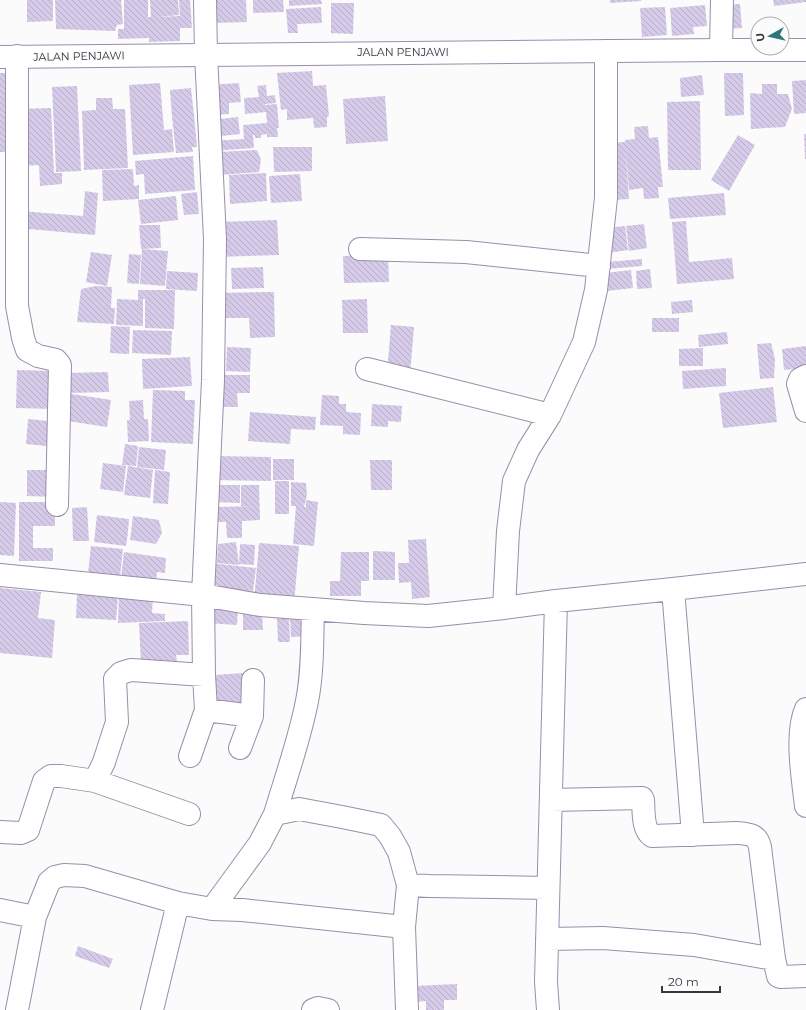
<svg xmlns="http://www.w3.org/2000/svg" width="806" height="1010" viewBox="0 0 806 1010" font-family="Montserrat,sans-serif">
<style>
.building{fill:url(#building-back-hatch)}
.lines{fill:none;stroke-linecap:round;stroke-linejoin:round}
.minor-casing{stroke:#998eab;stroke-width:24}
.tertiary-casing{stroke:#998eab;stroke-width:24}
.minor{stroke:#fff;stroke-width:22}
.tertiary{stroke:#fff;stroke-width:22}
.labels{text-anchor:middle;stroke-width:3;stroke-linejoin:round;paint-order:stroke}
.street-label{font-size:11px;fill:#3a3542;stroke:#fbfbfb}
</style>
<defs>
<pattern id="building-back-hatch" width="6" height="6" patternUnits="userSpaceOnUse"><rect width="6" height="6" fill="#d6cae9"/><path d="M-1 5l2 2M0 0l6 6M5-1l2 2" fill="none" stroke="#b8aec9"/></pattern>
</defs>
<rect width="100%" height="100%" fill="#fbfbfb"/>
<path class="building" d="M27,0H53V21L27,22Z
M55,0H121L123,24L117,25L115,31L56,29Z
M124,0H148V17H151L150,0H178L179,15L157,17L180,16L179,0H190L192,28H180V41L149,42V38L118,39V29H124Z
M214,0H246L247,22L215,23Z
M253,0H283L284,12L253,13Z
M289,0H321L322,4L289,6Z
M610,0H641V1L610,3Z
M773,0H806V2L774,6Z
M331,3H354L353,34L331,33Z
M740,4L742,28L724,29L723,5Z
M705,5L707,26L693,27L694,34L672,36L670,8Z
M321,7L322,23L297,24L298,33H288L286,9Z
M665,7L667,35L642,37L640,8Z
M312,71L313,86L326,85L329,116L327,117V127L314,128L313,118L287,120V109L281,110L277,73Z
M0,73H8V152H0Z
M724,73H743L744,115L725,116Z
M702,75L704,95L681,97L680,78Z
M806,80V113L794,114L792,81Z
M160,83L164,130L172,129L174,152L133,155L129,85Z
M239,83L241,102L229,103V114L211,115L209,85Z
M762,84H777V94H788L792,109L785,127L751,129L750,93L762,94Z
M266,85L267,96L275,95L276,103L265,104V105L277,104L279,128H277L278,137H267V134L261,135V138H255V135H253L254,148L212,151V141L244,139L243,125L267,123L266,112L245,114L244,98L259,97L257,86Z
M77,86L81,171L56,172L52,87Z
M191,88L194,115L172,117L170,90Z
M385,96L388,141L346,144L343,99Z
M96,98H112L113,109H125L128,168L84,170L82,111L96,110Z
M700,101L701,170H668L667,102Z
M51,108L54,173H62V184L40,186L39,165L22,166L19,109Z
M194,115L197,147H192L193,152L176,153L172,117Z
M238,117L240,134L212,137L210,120Z
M648,126L649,138L658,137L663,187H658L659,198L644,199L643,188L629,190L625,144L629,199L611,200L606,143L625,142V140L635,139L634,127Z
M804,134H806V159H805Z
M738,135L755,145L729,191L711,180Z
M273,147H312V171L274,172Z
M257,150L261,160L259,172L219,175L218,152Z
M193,156L195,190L145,194L144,174L136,175L135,161Z
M133,169L134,186L139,185V199L103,201L102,170Z
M266,173L267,201L230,204L229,175Z
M300,174L302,201L271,203L269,176Z
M85,191L98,193L95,235L18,228L20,211L83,216Z
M197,192L199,214L184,215L181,194Z
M724,193L726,215L670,219L668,198Z
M176,196L178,220L141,224L138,200Z
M277,220L279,255L216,257L215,222Z
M686,221L689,262L732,258L734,279L677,284L672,222Z
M644,224L647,248L629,251L626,226Z
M139,225H160L161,248L141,249Z
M625,226L628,250L608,253L605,228Z
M142,249L155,250L154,266L155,250L168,251L165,286L140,284Z
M91,252L112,255L107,286L86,282Z
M129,254L141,255L139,284L127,283Z
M388,255L389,282L344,283L343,256Z
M642,259V266L607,269L606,262Z
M263,267L264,288L232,289L231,268Z
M650,269L652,288L637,289L636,271Z
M631,270L633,288L607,291L606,273Z
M167,271L198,273L197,291L166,289Z
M96,286L112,287L111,308H115L114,324L77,322L81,289Z
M138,290H175L174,329L145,328V299H143V326L116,325L117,299L138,300Z
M274,292L275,337L250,338L249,318H216V293Z
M367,299L368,333H343L342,300Z
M692,300L693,312L672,314L671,302Z
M652,318H679V332H652Z
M391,325L414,327L410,375L387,373Z
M111,326L130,327L129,354L110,353Z
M133,330L172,331L171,355L132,353Z
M727,332L728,344L699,347L698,335Z
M771,343L775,359L774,378L760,379L757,344Z
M806,346V368L784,370L782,349Z
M227,347L251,348L250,372L226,371Z
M703,348V366H679V349Z
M190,357L192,386L143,389L142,359Z
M726,368V386L683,389L682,371Z
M17,370L54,371L53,409L16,408Z
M108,372L109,392L67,393V373Z
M214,375H250V393H237L238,407H214Z
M773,387L777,422L723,428L719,393Z
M153,390L185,391V400H195L193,444L151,442Z
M65,393L111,400L107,427L61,420Z
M322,395L339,396V404H346V412L361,413L360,435L343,434V426L320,425Z
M143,400L144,419H148L149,441L128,442L127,420H130L129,401Z
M372,404L402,406L401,422L388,421V427L371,426Z
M250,412L316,417L315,430L291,429L290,444L248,441Z
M28,419L58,422L56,447L26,444Z
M125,444L138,446L136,466L122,465Z
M139,447L166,450L164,470L137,467Z
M214,456L271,457V481L214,480Z
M273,459H294V480H273Z
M370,460H392V490H371Z
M103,463L126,466L123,492L100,489Z
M128,466L153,470L150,498L124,495Z
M27,470H54L53,497L27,496Z
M155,470L170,472L168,504L153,503Z
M275,481H289V514H275Z
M291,482L306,483L307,495L304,507H306V500L318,502L314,546L293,544L296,506H291Z
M213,485H240V503L212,502Z
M241,485H259L260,520L242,521V538H227L226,522H214V507L256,506H241Z
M0,502L16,503L14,556L0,555Z
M19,502H55V526H33V548H53V561H19Z
M87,507L89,541H73L72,508Z
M97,515L129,519L128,532L126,546L94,542Z
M133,516L159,520L162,533L156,544L130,540Z
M426,539L430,597L412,599L411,582L399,583L398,563H409L408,540Z
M236,542L239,565L217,563L218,544Z
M259,543L299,546L294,604L254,601Z
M240,544L255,545L254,565L239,564Z
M91,546L123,549L120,576L88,573Z
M373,551L395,552V580H373Z
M124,552L166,558L165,573L157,572L156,582L121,578Z
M341,552H369V581H361V596H330V581H340Z
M210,563L256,568L253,591L208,586Z
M0,588L41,592L38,618L55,620L52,658L0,653Z
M77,594L118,596L116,620L76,618Z
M119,595L153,596L152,613L165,614V621L118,623Z
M206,606L238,609L237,625L205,623Z
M262,612L263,630H243V613Z
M290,616H304L311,636L291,637Z
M289,617L290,642H278L277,618Z
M188,621L189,655H176L177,661L141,663L139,623Z
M243,673L244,689L251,705L216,707L215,675Z
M78,946L113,959L109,968L75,956Z
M457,984V1000H444V1010H426V1001L416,1002L415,986Z"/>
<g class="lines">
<defs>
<path id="minor" d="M721,50L722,0
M17,56V306L23,338L27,350L38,356L56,360L60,365L57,505
M360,249L466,252L599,266
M367,369L550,415
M806,376L800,379L798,384L806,411
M0,575L203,595L260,605L364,613L428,616L504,608L556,601L673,589L806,574
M673,589L693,835
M504,608L508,531L514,481L528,450L550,415L584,342L596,290L606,198V51
M806,709C795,733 803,780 806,806
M206,710L252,716L253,680
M240,748L252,716
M190,756L206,710L204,675L203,595L213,380L215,239L206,54L205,0
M95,781L189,814
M551,800L642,798L643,800C644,811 642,829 652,836L737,833C749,834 757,834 760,847L774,959
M275,814C286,777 300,738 307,701C313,671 312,640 313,609
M0,832L21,833L28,830L44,781L51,776H61L95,781L104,762L117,722L115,679L121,673L131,670L204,675
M408,885L430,886L548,888
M212,909L260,843L275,814L299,809L342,817L381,825L390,836L399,852L408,885L404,927L407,1010
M0,910L35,917
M547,939L603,938L694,945L774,959L778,976L781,977L806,976
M17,1010L35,917L49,882L55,877L64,875L85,876L178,903L212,909L242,910L404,927
M152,1010L178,903
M313,1010L318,1008L328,1010
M548,1010L546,982L556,601"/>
<path id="tertiary" d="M0,57L721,50H806"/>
</defs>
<use href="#minor" class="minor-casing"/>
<use href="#tertiary" class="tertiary-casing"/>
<use href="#minor" class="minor"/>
<use href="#tertiary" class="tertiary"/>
</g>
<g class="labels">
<g class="street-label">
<text x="403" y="56">JALAN PENJAWI</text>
<text transform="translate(79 56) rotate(-1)" y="4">JALAN PENJAWI</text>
</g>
</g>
<g transform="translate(770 36) rotate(262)"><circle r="19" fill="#fbfbfb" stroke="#aeacb1"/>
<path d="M0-3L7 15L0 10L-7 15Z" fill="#2d7679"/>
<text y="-6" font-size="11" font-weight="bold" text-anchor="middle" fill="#3a3542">U</text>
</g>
<path d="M662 986v6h58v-6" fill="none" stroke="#3a3542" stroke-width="2"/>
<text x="668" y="986" font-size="12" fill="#3a3542" stroke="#fbfbfb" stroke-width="3" paint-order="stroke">20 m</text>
</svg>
